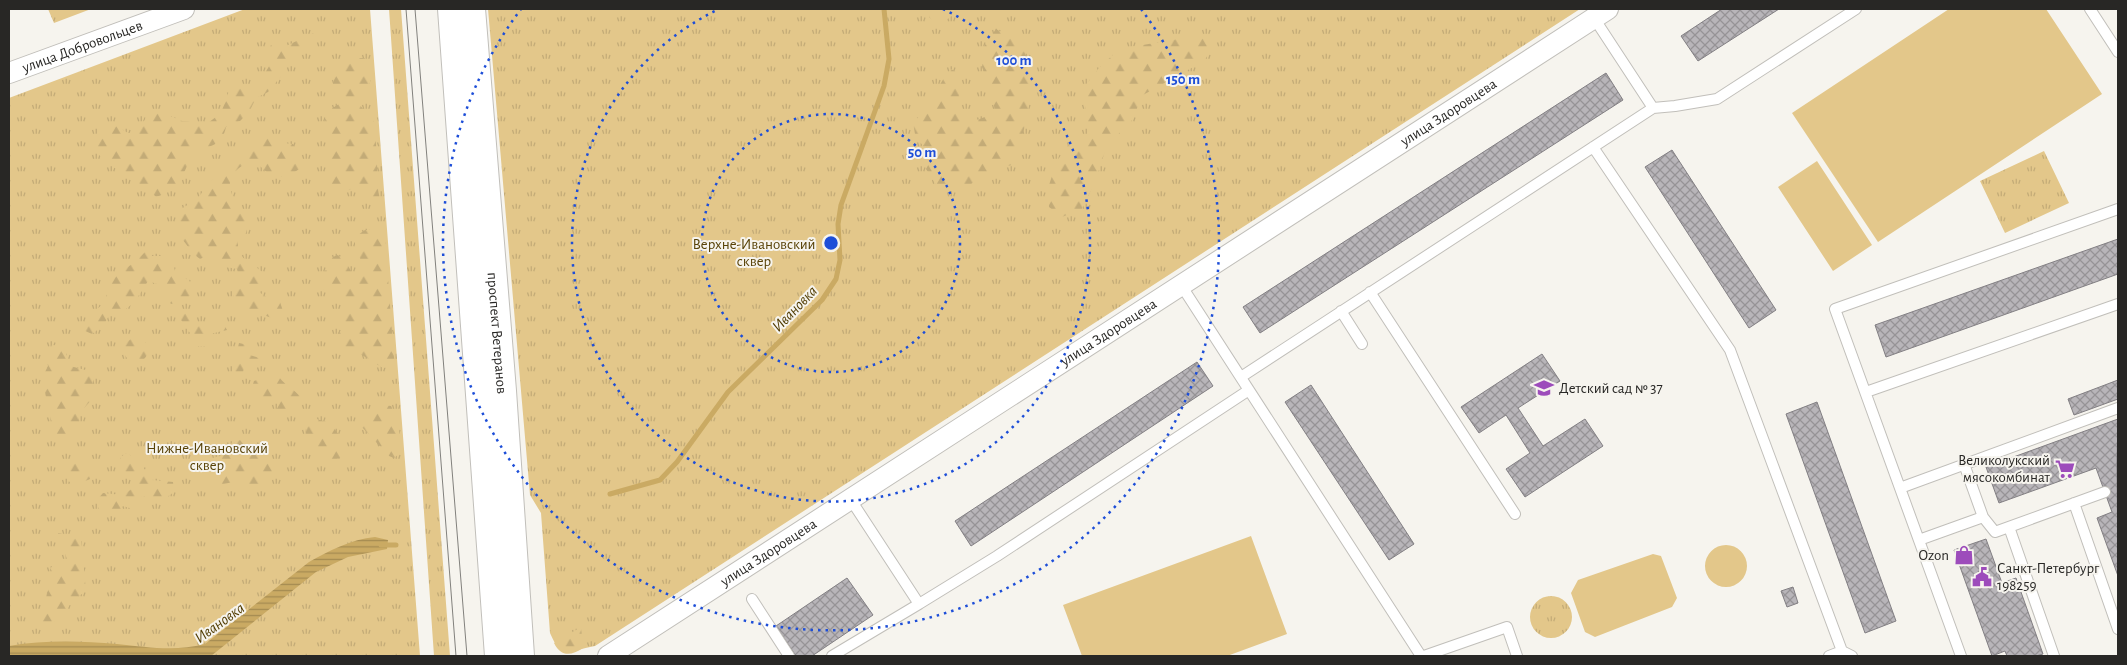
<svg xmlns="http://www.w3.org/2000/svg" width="2127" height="665" viewBox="0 0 2127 665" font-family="'Alegreya Sans',sans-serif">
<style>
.grass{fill:url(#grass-tufts)}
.forest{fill:url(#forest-firs)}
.pitch{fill:#e3c78a}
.water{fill:url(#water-rules)}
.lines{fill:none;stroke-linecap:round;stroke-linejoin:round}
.stream{stroke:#caaa63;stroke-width:5}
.building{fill:url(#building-cross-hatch);stroke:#827f83}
.service-casing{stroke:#c1bfba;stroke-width:12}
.minor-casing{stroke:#c1bfba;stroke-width:22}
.secondary-casing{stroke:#c1bfba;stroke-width:30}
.service{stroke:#fff;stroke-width:10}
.minor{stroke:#fff;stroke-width:20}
.secondary{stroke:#fff;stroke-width:28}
.tram{stroke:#82817d;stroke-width:1}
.ring{fill:none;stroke:#1d4ed8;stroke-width:2.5;stroke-dasharray:2.5 5}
.labels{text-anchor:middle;stroke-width:4;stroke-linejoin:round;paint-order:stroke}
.street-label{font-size:15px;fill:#282725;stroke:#f6f4ee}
.park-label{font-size:15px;fill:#594308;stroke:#f6f4ee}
.poi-label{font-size:15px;fill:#282725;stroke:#f6f4ee;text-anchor:start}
.water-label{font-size:16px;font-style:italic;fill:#503b00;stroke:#f6f4ee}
.centre{fill:#1d4ed8;stroke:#f6f4ee;stroke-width:2.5}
.ring-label{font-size:15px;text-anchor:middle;font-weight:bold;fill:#1d4ed8;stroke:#f6f4ee;stroke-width:4;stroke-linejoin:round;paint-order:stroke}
</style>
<defs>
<pattern id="grass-tufts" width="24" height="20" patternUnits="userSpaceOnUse" patternTransform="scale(1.25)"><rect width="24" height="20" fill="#e3c78a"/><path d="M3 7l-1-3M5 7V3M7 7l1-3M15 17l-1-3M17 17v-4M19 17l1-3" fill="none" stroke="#c3ab77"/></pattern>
<pattern id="forest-firs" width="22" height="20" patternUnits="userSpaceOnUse" patternTransform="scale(1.25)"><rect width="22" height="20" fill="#e3c78a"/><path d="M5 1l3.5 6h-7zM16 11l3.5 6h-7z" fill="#c3ab77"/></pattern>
<pattern id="water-rules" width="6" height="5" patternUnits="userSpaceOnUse" patternTransform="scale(1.25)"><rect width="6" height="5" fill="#caaa63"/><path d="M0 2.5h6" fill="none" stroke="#a48a51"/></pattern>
<pattern id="building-cross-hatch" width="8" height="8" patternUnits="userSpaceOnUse" patternTransform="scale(1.25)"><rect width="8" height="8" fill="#b8b5b9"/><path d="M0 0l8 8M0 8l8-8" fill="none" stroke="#969396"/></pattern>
</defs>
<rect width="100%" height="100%" fill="#f6f4ee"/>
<path class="grass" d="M48,9H91L54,23Z
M245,9H370L420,656H9V98Z
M389,9H401L450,656H434Z
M488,9H1580L595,646C568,650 564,665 550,633L541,513L530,495Z
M2044,151L2069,203L2005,233L1980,181Z
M1530 617a21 21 0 1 1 42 0a21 21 0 1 1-42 0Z"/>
<path class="forest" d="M929,9H952L953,14L939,27L929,17Z
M996,29C1005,34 1018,40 1023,49C1041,79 1024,136 1012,165L988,171L966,188L937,186L926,169L935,153L916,140L913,122C930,109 936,86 951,69L957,73L960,88L958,110L977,120L995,113L992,91L982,67L985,45Z
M318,31L321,33L296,61L287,64L282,75L268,92L256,98L249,112L240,121L226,127C222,146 210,146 193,152C184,172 180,190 156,197C143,181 99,165 95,147C93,140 97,133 100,128L116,126L128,133L139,132L147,115L161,112L182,121L208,123L221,113L230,88L260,87L262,78L271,63L267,54L271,45L286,46Z
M1196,36L1219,38L1204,61L1143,95L1131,122L1107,145L1095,182L1082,209L1062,217L1049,207L1048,188L1057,161L1073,138L1088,134V117L1081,91L1099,68L1119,49Z
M351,58H364L372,65C372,73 371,83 367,90C363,96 360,94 358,103L375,123L379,205L372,206L367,201H357V193L351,189L337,195L332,194L325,118L331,109L339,104L345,106L347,98L334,87L333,74L341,65Z
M259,136L266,137L273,142L293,144L301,157L302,167C293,174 282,180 270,174C264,171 261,165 254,163C249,162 243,165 239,168C218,185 239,206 249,222L246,233L238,239C236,260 249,260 262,272L263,280L259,292L268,298L279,299L283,311L272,318L252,311H245C235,302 231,296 232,283L239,277L237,269L216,265L207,256L200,259C191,253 188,245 180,237L181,228L178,218L181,209L197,199L219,171L227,167L235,155L250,145Z
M365,230H378L385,237L394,359L390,366L383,368L362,355L340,352L336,343L338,333L344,329V304L338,293L325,291L320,285L321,273L330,268V258L338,255L346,262L352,273L362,268L360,258L355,250V237Z
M145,252L152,256H163L173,263L176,275L189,280L194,290L188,298L171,304L157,284L148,281C138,297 130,313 109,315L104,325L92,334L83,330L93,313L106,301V286C118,273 133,265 145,252Z
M183,310L195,324L206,327L222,321L227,330L210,334L205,346H196C193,334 184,326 178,315Z
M124 350a12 12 0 1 1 24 0a12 12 0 1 1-24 0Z
M239,343L248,345L250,355L259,358L257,368H244L242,377L232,374Z
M52,345L64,346L70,366L93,372V398L79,414L78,427L70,440L61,443L54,435L42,378L48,366L45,352Z
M276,373C285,386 290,386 300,396C296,409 293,416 278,416L277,409L279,400L272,397L262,401L256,398L251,390L254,381Z
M378,404L391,406L399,423L400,453L394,458L389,456L361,426L359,417L371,414Z
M313,418L330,423L342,439L343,456L333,461C314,455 308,447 305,427Z
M240,440L251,452L265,456L273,463L272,473L258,486L246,489L233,482L210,487L205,460L224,455L228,445Z
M127,453L139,461L152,480L173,482L174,492L163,500L154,501L146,496L141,497L133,509L123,506L116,515L107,516L99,509L96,501L103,493L123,495L133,488L131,479L123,471L120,457Z
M79,462L87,463L91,471L90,479L74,486C65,479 64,473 70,463Z
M58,533L81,538L86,591L72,601L60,621L34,625L43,614L47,593L52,581L50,568L67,559Z
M581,627L583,648C571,656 561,657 554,643Z"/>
<path class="pitch" d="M1949,9H2046L2102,94L1878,242L1792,113Z
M1817,161L1872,245L1833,271L1778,187Z
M1251,536L1287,634L1227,656H1082L1063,605Z
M1705 566a21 21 0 1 1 42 0a21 21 0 1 1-42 0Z
M1653,554L1661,556L1677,598L1672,607L1595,637L1585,632L1571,593L1578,580Z"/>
<path class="water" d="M375,537L388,540L387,549L348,557L316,572L211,656H9V646C44,640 81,641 117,644C148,647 174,652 205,644L309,562C329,551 351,539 375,537Z"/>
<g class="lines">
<path class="stream" d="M610,494L660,480L677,462L728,392L822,300L836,279L840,260L838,224L841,205L884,86L889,59L884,9
M381,545H396"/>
</g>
<path class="building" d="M1722,9H1779L1698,61L1681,36Z
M1606,73L1623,100L1260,333L1243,307Z
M1672,150L1776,310L1749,328L1645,167Z
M2118,239V274L1886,357L1875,325Z
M1542,354L1560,381L1518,408L1543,446L1585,419L1603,446L1525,497L1506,469L1530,453L1506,415L1479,433L1461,407Z
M1197,362L1213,386L971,546L955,521Z
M2118,380V399L2074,415L2068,399Z
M1311,385L1414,544L1389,560L1285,402Z
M1817,402L1896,621L1865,633L1786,414Z
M2118,419L2117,463L2118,576L2097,518L2112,512L2096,468L1999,503L1986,467Z
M1986,539L2002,583L2016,578L2043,654L2036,656H2007L2005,651L1992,656L1954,550Z
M847,578L873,615L812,656H796L776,626Z
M1793,587L1798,603L1787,607L1781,591Z"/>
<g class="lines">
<defs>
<path id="service" d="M2090,9L2118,52
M1653,108L1675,106L1717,99L1856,9
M1593,147L1730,350L1842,651L1852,656
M1181,285L1421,656
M1370,292L1515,514
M1341,311L1362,344
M1241,377L1653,108L1594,18
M1866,392L2118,304
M1964,464L1983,517
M1900,488L2118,408
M851,500L919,604L997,556L1249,390
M2074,503L2118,629
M2009,527L2054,656
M1919,540L1983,517L1995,532L2105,492
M752,599L789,656
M832,656L919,604
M1424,656L1507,627L1517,656
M1829,656L1842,651
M1961,656L1835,309L2118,209"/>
<g id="minor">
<path id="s1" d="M9,73L184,9"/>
<path id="s2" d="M608,656L1608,9"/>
</g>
<g id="secondary">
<path d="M452,9L499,656"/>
<path id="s3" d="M471,9L502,391L520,656"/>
</g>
</defs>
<use href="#service" class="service-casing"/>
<use href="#minor" class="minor-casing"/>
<use href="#secondary" class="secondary-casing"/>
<use href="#service" class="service"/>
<use href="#minor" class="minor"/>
<use href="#secondary" class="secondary"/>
<path class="tram" d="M406,9L456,656
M415,9L467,656"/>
</g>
<g class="ring">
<circle cx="831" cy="243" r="129"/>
<path d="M943 9A259 259 0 1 1 719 9"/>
<path d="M1141 9A388 388 0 1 1 521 9"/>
</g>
<defs>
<symbol id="school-bare" viewBox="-9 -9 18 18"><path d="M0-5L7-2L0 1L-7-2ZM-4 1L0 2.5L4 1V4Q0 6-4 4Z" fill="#9d4cbb" stroke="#f6f4ee" stroke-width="2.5" paint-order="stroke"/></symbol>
<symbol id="supermarket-bare" viewBox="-9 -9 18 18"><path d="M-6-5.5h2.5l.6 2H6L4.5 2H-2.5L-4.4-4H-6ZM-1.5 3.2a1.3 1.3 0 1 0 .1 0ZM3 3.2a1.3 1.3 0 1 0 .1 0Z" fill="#9d4cbb" stroke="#f6f4ee" stroke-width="2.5" paint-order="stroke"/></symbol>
<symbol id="shop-bare" viewBox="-9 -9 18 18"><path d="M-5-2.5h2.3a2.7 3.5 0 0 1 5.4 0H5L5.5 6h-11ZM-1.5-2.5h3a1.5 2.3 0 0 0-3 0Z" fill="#9d4cbb" stroke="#f6f4ee" stroke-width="2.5" paint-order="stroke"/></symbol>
<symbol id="civic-bare" viewBox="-9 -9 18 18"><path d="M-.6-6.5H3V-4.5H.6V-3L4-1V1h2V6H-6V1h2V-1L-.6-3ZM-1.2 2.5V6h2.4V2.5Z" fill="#9d4cbb" stroke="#f6f4ee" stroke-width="2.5" paint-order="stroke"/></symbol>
</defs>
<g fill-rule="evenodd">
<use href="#school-bare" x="1530" y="374" width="28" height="28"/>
<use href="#supermarket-bare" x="2051" y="455" width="28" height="28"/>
<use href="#shop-bare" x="1950" y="541" width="28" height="28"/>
<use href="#civic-bare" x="1968" y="563" width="28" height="28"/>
</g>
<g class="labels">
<g class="street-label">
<text dy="5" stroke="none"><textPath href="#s1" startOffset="78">улица Добровольцев</textPath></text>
<text dy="5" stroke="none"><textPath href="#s2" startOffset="1001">улица Здоровцева</textPath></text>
<text dy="5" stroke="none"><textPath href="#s3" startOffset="325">проспект Ветеранов</textPath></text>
<text dy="5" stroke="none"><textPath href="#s2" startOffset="596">улица Здоровцева</textPath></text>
<text dy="5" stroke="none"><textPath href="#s2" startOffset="191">улица Здоровцева</textPath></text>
</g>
<g class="park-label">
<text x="754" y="249">Верхне-Ивановский<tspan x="754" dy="17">сквер</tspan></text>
<text x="207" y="453">Нижне-Ивановский<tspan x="207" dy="17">сквер</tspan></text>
</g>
<g class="poi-label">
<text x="1559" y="393">Детский сад № 37</text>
<text x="2050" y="465" text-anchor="end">Великолукский<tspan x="2050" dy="17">мясокомбинат</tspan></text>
<text x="1949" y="560" text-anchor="end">Ozon</text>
<text x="1997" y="573">Санкт-Петербург<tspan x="1997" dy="17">198259</tspan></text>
</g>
<g class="water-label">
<text transform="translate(794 308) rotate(-46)" y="6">Ивановка</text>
<text transform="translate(219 622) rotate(-36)" y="6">Ивановка</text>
</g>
</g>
<circle cx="831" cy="243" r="8" class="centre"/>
<g class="ring-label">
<text x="1014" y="65">100 m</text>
<text x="1183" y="84">150 m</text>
<text x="922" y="157">50 m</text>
</g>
<rect width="2127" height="665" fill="none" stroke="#282725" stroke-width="20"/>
</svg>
